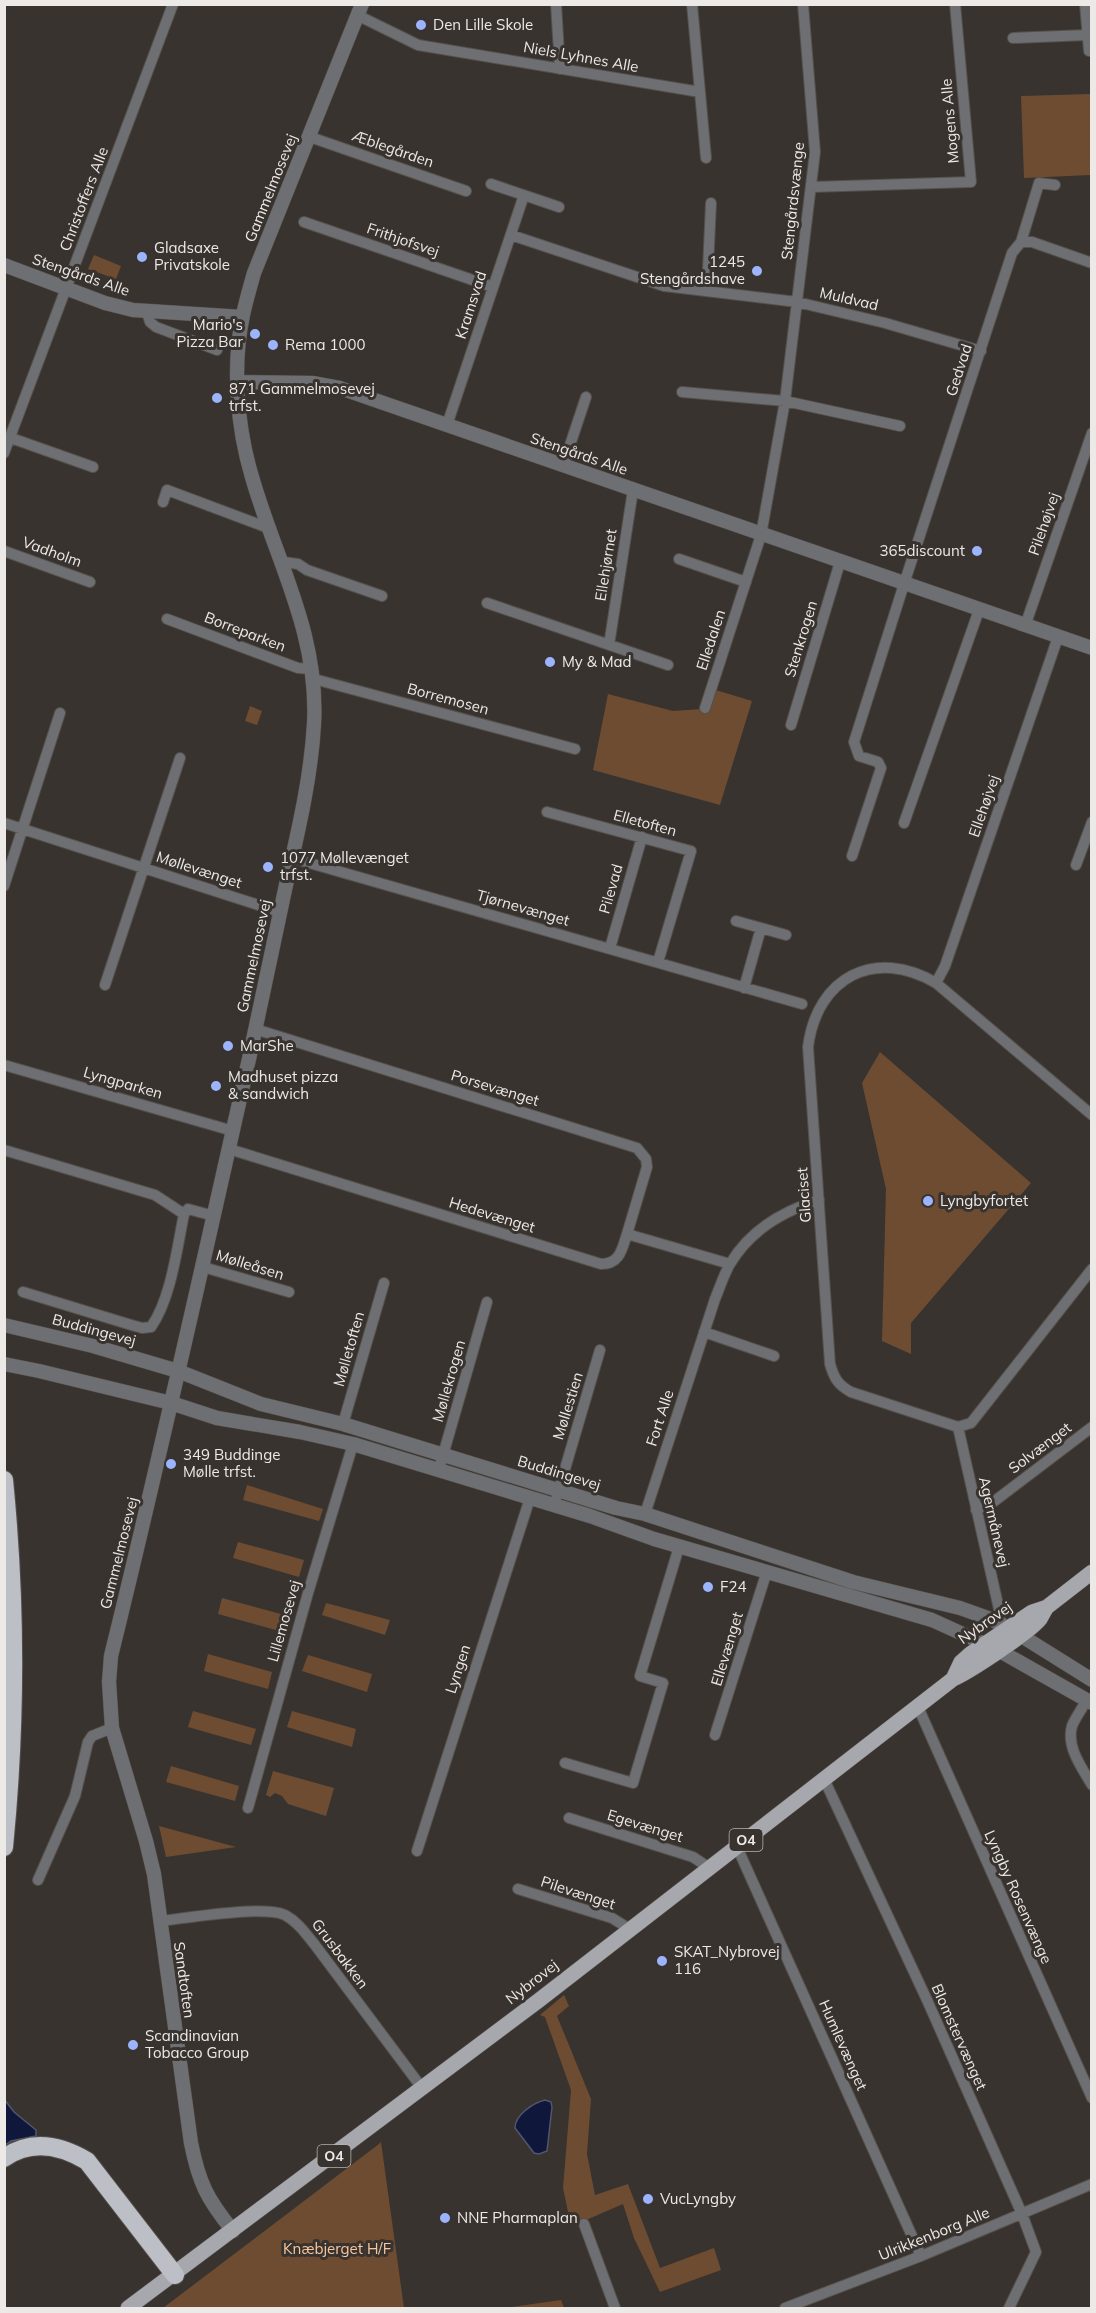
<svg xmlns="http://www.w3.org/2000/svg" width="1096" height="2313" viewBox="0 0 1096 2313" font-family="Mulish,sans-serif">
<style>
.green{fill:#6e4c31}
.water{fill:#0f173b;stroke:#52566e;stroke-width:1.5}
.lines{fill:none;stroke-linecap:round;stroke-linejoin:round}
.minor-casing{stroke:#55504c;stroke-width:12}
.tertiary-casing{stroke:#55504c;stroke-width:15}
.primary-casing{stroke:#55504c;stroke-width:16}
.motorway-casing{stroke:#55504c;stroke-width:20}
.minor{stroke:#6e6f72;stroke-width:10}
.tertiary{stroke:#6e6f72;stroke-width:14}
.primary{stroke:#a6a8ae;stroke-width:15}
.motorway{stroke:#bcbfc6;stroke-width:18}
.poi-dot{fill:#9cb4fd;stroke:#38332f;stroke-width:2}
.labels{text-anchor:middle;stroke-width:6;stroke-linejoin:round;paint-order:stroke}
.shield{fill:#38332f;stroke:#b7b2af;stroke-width:1.5}
.shield-label{font-size:14px;font-weight:bold;fill:#ede9e6}
.poi-label{font-size:15px;fill:#ede9e6;stroke:#38332f;text-anchor:start}
.street-label{font-size:15px;fill:#ede9e6;stroke:#38332f}
.park-label{font-size:15px;fill:#f9c69e;stroke:#38332f}
</style>
<rect width="100%" height="100%" fill="#38332f"/>
<path class="green" d="M1091,94V175L1024,178L1021,96Z
M94,255L121,266L116,279L88,269Z
M709,688L752,701L720,805L593,770L608,694L673,711L702,709Z
M250,706L262,711L257,725L245,721Z
M880,1052L1031,1183L911,1323V1354L882,1341L886,1189L862,1083Z
M247,1485L323,1509L319,1521L243,1500Z
M238,1542L304,1560L299,1577L233,1558Z
M222,1598L288,1616L283,1632L218,1614Z
M326,1603L390,1620L385,1635L322,1615Z
M208,1654L272,1672L268,1689L204,1671Z
M308,1655L372,1674L367,1692L302,1671Z
M193,1711L256,1729L251,1745L188,1727Z
M292,1711L356,1729L352,1747L287,1727Z
M171,1766L239,1786L235,1801L166,1782Z
M273,1771L334,1788L326,1816L288,1804L282,1796L275,1793L270,1797L266,1795Z
M159,1826L236,1847L166,1857Z
M564,1995L569,2006L557,2016L591,2099L587,2154L595,2195L628,2184L660,2268L714,2248L721,2270L660,2292L634,2238L623,2204L586,2220L570,2221L563,2188L571,2090L545,2017L540,2015Z
M381,2142L404,2308H163L379,2144Z
M561,2300L564,2308H504Z"/>
<path class="water" d="M4,2099L14,2112L36,2130V2136L11,2141L5,2145Z
M545,2100L551,2102L552,2107L547,2151L539,2154L534,2153L515,2128C515,2115 533,2103 545,2100Z"/>
<g class="lines">
<defs>
<path id="minor" d="M556,4L560,69
M692,4L706,158
M1085,4L1089,51
M357,15L418,45L700,92
M1013,38L1087,35
M310,137L466,191
M491,184L559,207
M811,187L971,182L955,4
M304,222L493,287
M511,235L664,286L797,302L885,323L981,351
M1021,242H1032L1092,263
M707,291L711,203
M147,312L150,322L156,327L217,350
M682,392L785,401L900,426
M447,425L524,195
M11,438L93,467
M4,453L173,4
M563,466L586,397
M163,502L167,490L271,529
M4,551L90,582
M679,559L746,582
M283,562L298,564L307,570L382,596
M487,603L668,665
M167,619L298,668L313,669
M1025,626L1092,433
M609,645L633,490
M314,679L575,749
M705,708L761,535L785,401L815,152L803,4
M791,725L840,562
M547,812L691,851L658,962
M4,823L280,912
M904,823L979,610
M852,856L881,768L878,762L859,756L854,742L904,584L1012,253L1021,242L1039,183L1055,185
M292,858L802,1004
M1076,865L1092,822
M4,886L60,713
M736,921L786,935
M610,948L642,837
M936,983L945,966L1058,637
M105,985L180,758
M744,988L761,928
M255,1029L637,1148L646,1159L647,1167L627,1234
M4,1065L233,1131
M1092,1115L936,983C875,947 817,977 808,1047L830,1364C834,1378 838,1385 851,1392L958,1427L971,1423L1092,1269
M229,1149L601,1264C620,1264 622,1249 627,1234L730,1264
M4,1150L155,1195L184,1214
M203,1267L289,1292
M23,1292L128,1324L142,1328L151,1327C171,1299 177,1248 184,1214L188,1209L214,1216
M704,1332L774,1356
M343,1424L384,1283
M958,1427L999,1609L1000,1623
M439,1469L487,1302
M557,1496L600,1350
M976,1510L992,1503L1092,1427
M645,1514L715,1299C720,1287 724,1274 730,1264C750,1230 783,1211 819,1200
M1086,1701C1082,1709 1075,1718 1072,1726C1066,1747 1082,1768 1092,1785
M918,1707L1092,2098
M715,1735L767,1571
M565,1763L633,1783L663,1683L640,1676L679,1547
M824,1779L927,2000L1022,2214L1036,2252L1009,2308
M248,1808L308,1593L353,1444
M569,1818L693,1857L708,1867
M737,1847L921,2256
M417,1851L530,1498
M38,1880L75,1796L88,1742L92,1736L112,1728
M518,1889L612,1918L628,1928
M160,1921C188,1918 262,1905 285,1915C298,1922 306,1934 315,1945L422,2088
M584,2224L615,2308
M785,2308L921,2256L1092,2184"/>
<path id="tertiary" d="M4,265L105,303L133,310L242,317
M238,382L313,383L340,388L1092,648
M4,1325L93,1346L178,1371L261,1404L343,1424L616,1508L645,1514L853,1582L960,1608L988,1618L1009,1628L1092,1680
M4,1364L39,1371L171,1403L217,1418L300,1432L353,1444L590,1516L654,1539L932,1620L998,1650L1092,1703
M233,2231C207,2199 199,2183 191,2143L154,1874L146,1841L112,1728L109,1682L111,1656C160,1458 204,1258 249,1059C261,1001 274,943 286,885C298,832 311,778 314,724C319,633 276,561 252,477C237,427 232,366 243,315C246,301 250,287 254,273L362,4"/>
<path id="primary" d="M953,1679L961,1662L970,1654L1032,1612L1047,1607L1092,1572
M128,2308L538,2001L953,1679C969,1672 1030,1632 1040,1619C1042,1616 1044,1611 1047,1607"/>
<path id="motorway" d="M4,1480C16,1600 16,1726 4,1847
M4,2158C31,2139 60,2145 87,2161L175,2275"/>
</defs>
<use href="#minor" class="minor-casing"/>
<use href="#tertiary" class="tertiary-casing"/>
<use href="#primary" class="primary-casing"/>
<use href="#motorway" class="motorway-casing"/>
<use href="#minor" class="minor"/>
<use href="#tertiary" class="tertiary"/>
<use href="#primary" class="primary"/>
<use href="#motorway" class="motorway"/>
</g>
<g class="poi-dot">
<circle cx="421" cy="25" r="6"/>
<circle cx="142" cy="257" r="6"/>
<circle cx="757" cy="271" r="6"/>
<circle cx="255" cy="334" r="6"/>
<circle cx="273" cy="345" r="6"/>
<circle cx="217" cy="398" r="6"/>
<circle cx="977" cy="551" r="6"/>
<circle cx="550" cy="662" r="6"/>
<circle cx="268" cy="867" r="6"/>
<circle cx="228" cy="1046" r="6"/>
<circle cx="216" cy="1086" r="6"/>
<circle cx="928" cy="1201" r="6"/>
<circle cx="171" cy="1464" r="6"/>
<circle cx="708" cy="1587" r="6"/>
<circle cx="662" cy="1961" r="6"/>
<circle cx="133" cy="2045" r="6"/>
<circle cx="648" cy="2199" r="6"/>
<circle cx="445" cy="2218" r="6"/>
</g>
<g class="labels">
<g class="shield">
<rect x="729.5" y="1829" width="33" height="22" rx="4.5"/>
<rect x="317.5" y="2145" width="33" height="22" rx="4.5"/>
</g>
<g class="shield-label">
<text x="746" y="1845">O4</text>
<text x="334" y="2161">O4</text>
</g>
<g class="poi-label">
<text x="433" y="30">Den Lille Skole</text>
<text x="154" y="253">Gladsaxe<tspan x="154" dy="17">Privatskole</tspan></text>
<text x="745" y="267" text-anchor="end">1245<tspan x="745" dy="17">Stengårdshave</tspan></text>
<text x="243" y="330" text-anchor="end">Mario's<tspan x="243" dy="17">Pizza Bar</tspan></text>
<text x="285" y="350">Rema 1000</text>
<text x="229" y="394">871 Gammelmosevej<tspan x="229" dy="17">trfst.</tspan></text>
<text x="965" y="556" text-anchor="end">365discount</text>
<text x="562" y="667">My &amp; Mad</text>
<text x="280" y="863">1077 Møllevænget<tspan x="280" dy="17">trfst.</tspan></text>
<text x="240" y="1051">MarShe</text>
<text x="228" y="1082">Madhuset pizza<tspan x="228" dy="17">&amp; sandwich</tspan></text>
<text x="940" y="1206">Lyngbyfortet</text>
<text x="183" y="1460">349 Buddinge<tspan x="183" dy="17">Mølle trfst.</tspan></text>
<text x="720" y="1592">F24</text>
<text x="674" y="1957">SKAT_Nybrovej<tspan x="674" dy="17">116</tspan></text>
<text x="145" y="2041">Scandinavian<tspan x="145" dy="17">Tobacco Group</tspan></text>
<text x="660" y="2204">VucLyngby</text>
<text x="457" y="2223">NNE Pharmaplan</text>
</g>
<g class="street-label">
<text transform="translate(581 57) rotate(10)" y="5">Niels Lyhnes Alle</text>
<text transform="translate(950 121) rotate(-95)" y="5">Mogens Alle</text>
<text transform="translate(393 149) rotate(19)" y="5">Æblegården</text>
<text transform="translate(271 188) rotate(-68)" y="5">Gammelmosevej</text>
<text transform="translate(84 199) rotate(-69)" y="5">Christoffers Alle</text>
<text transform="translate(793 201) rotate(-84)" y="5">Stengårdsvænge</text>
<text transform="translate(403 240) rotate(19)" y="5">Frithjofsvej</text>
<text transform="translate(81 275) rotate(19)" y="5">Stengårds Alle</text>
<text transform="translate(849 299) rotate(13)" y="5">Muldvad</text>
<text transform="translate(471 305) rotate(-72)" y="5">Kramsvad</text>
<text transform="translate(959 370) rotate(-72)" y="5">Gedvad</text>
<text transform="translate(579 454) rotate(19)" y="5">Stengårds Alle</text>
<text transform="translate(1044 524) rotate(-71)" y="5">Pilehøjvej</text>
<text transform="translate(52 552) rotate(20)" y="5">Vadholm</text>
<text transform="translate(606 565) rotate(-81)" y="5">Ellehjørnet</text>
<text transform="translate(245 632) rotate(21)" y="5">Borreparken</text>
<text transform="translate(801 639) rotate(-73)" y="5">Stenkrogen</text>
<text transform="translate(711 640) rotate(-72)" y="5">Elledalen</text>
<text transform="translate(448 699) rotate(15)" y="5">Borremosen</text>
<text transform="translate(984 806) rotate(-71)" y="5">Ellehøjvej</text>
<text transform="translate(645 823) rotate(15)" y="5">Elletoften</text>
<text transform="translate(199 870) rotate(18)" y="5">Møllevænget</text>
<text transform="translate(611 889) rotate(-74)" y="5">Pilevad</text>
<text transform="translate(523 908) rotate(16)" y="5">Tjørnevænget</text>
<text transform="translate(254 956) rotate(-78)" y="5">Gammelmosevej</text>
<text transform="translate(123 1083) rotate(16)" y="5">Lyngparken</text>
<text transform="translate(495 1088) rotate(17)" y="5">Porsevænget</text>
<text transform="translate(804 1195) rotate(-94)" y="5">Glaciset</text>
<text transform="translate(492 1215) rotate(17)" y="5">Hedevænget</text>
<text transform="translate(250 1265) rotate(17)" y="5">Mølleåsen</text>
<text transform="translate(94 1330) rotate(15)" y="5">Buddingevej</text>
<text transform="translate(349 1349) rotate(-74)" y="5">Mølletoften</text>
<text transform="translate(449 1381) rotate(-74)" y="5">Møllekrogen</text>
<text transform="translate(568 1406) rotate(-73)" y="5">Møllestien</text>
<text transform="translate(660 1418) rotate(-72)" y="5">Fort Alle</text>
<text transform="translate(1040 1448) rotate(-37)" y="5">Solvænget</text>
<text transform="translate(559 1473) rotate(17)" y="5">Buddingevej</text>
<text transform="translate(994 1522) rotate(77)" y="5">Agermånevej</text>
<text transform="translate(119 1553) rotate(-76)" y="5">Gammelmosevej</text>
<text transform="translate(284 1621) rotate(-74)" y="5">Lillemosevej</text>
<text transform="translate(985 1623) rotate(-35)" y="5">Nybrovej</text>
<text transform="translate(727 1649) rotate(-73)" y="5">Ellevænget</text>
<text transform="translate(458 1669) rotate(-72)" y="5">Lyngen</text>
<text transform="translate(645 1826) rotate(17)" y="5">Egevænget</text>
<text transform="translate(578 1893) rotate(18)" y="5">Pilevænget</text>
<text transform="translate(1018 1897) rotate(66)" y="5">Lyngby Rosenvænge</text>
<text transform="translate(340 1954) rotate(53)" y="5">Grusbakken</text>
<text transform="translate(184 1980) rotate(82)" y="5">Sandtoften</text>
<text transform="translate(532 1982) rotate(-38)" y="5">Nybrovej</text>
<text transform="translate(959 2037) rotate(66)" y="5">Blomstervænget</text>
<text transform="translate(843 2045) rotate(66)" y="5">Humlevænget</text>
<text transform="translate(934 2234) rotate(-22)" y="5">Ulrikkenborg Alle</text>
</g>
<g class="park-label">
<text x="337" y="2254">Knæbjerget H/F</text>
</g>
</g>
<rect width="1096" height="2313" fill="none" stroke="#ede9e6" stroke-width="12"/>
</svg>
